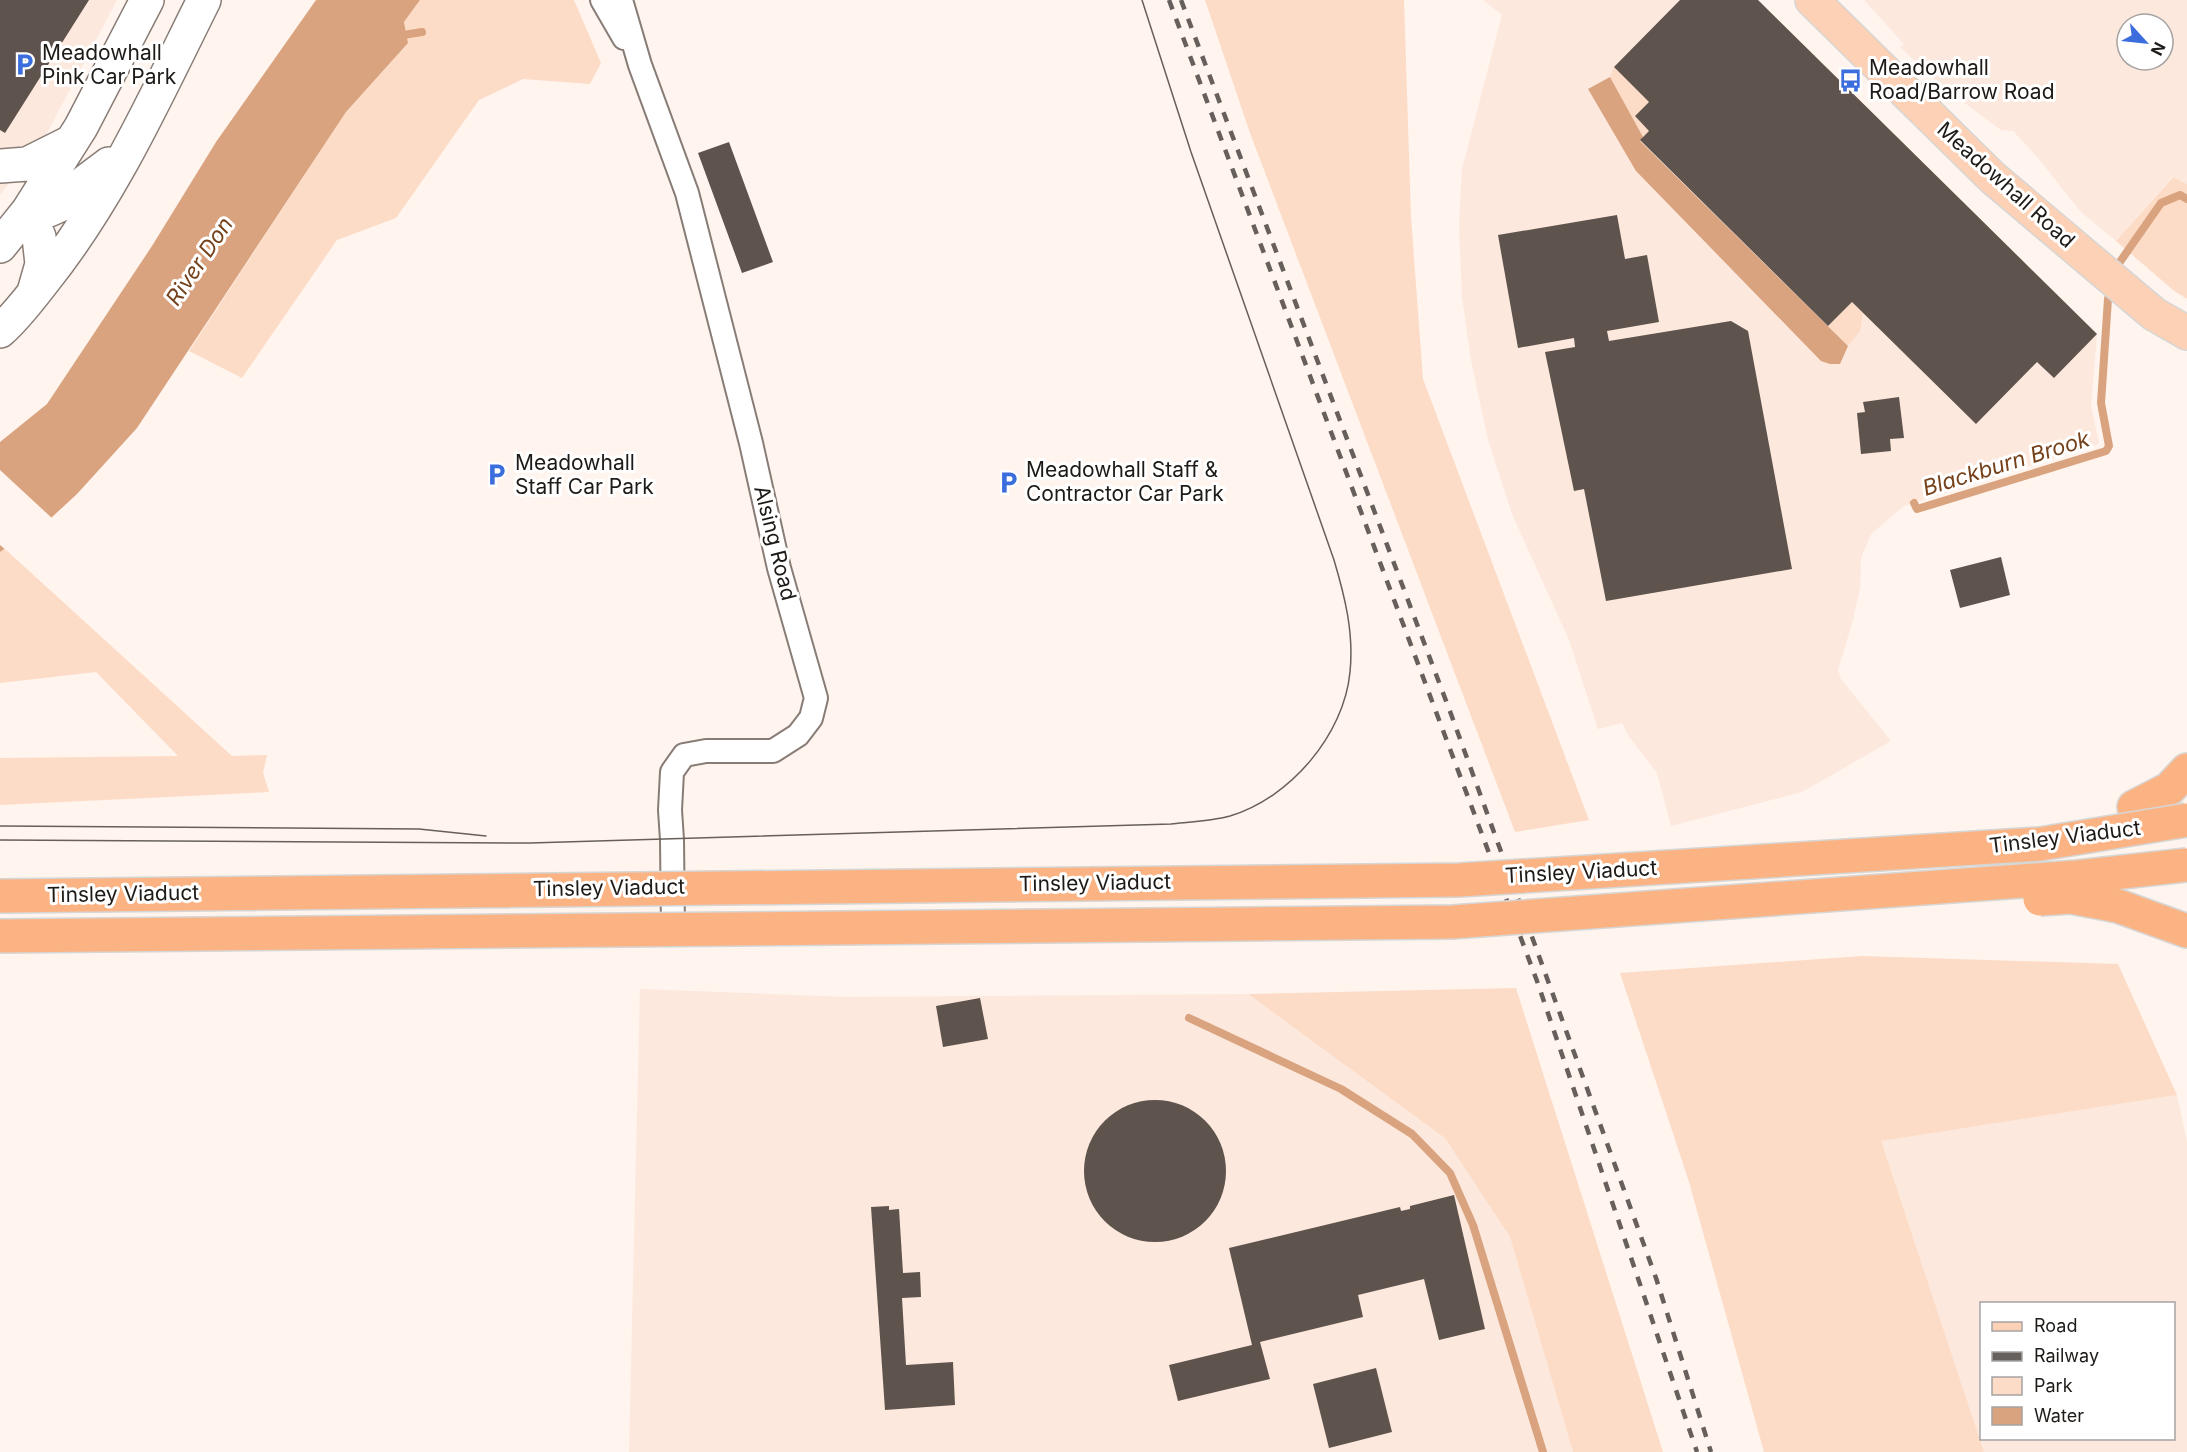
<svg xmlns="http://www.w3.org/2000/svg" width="2187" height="1452" viewBox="0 0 2187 1452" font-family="Inter,sans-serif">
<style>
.built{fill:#fce8dc;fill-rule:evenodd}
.green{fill:#fddcc7}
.water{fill:#daa37f}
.pier{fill:#fff4ee}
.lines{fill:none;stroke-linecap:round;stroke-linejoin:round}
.stream{stroke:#daa37f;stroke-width:8}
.building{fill:#5e534d}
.street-casing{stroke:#887d76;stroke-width:26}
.secondary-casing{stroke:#887d76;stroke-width:36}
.primary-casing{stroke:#d6d6d5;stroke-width:36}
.highway-casing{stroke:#d6d6d5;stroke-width:36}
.street{stroke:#fff;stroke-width:22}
.secondary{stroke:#fff;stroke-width:33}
.primary{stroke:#fdd1b5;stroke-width:33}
.highway{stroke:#fcb384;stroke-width:33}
.tram{stroke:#665f5b;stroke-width:1.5}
.rail{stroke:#665f5b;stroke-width:4.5;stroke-dasharray:10 10;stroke-linecap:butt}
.highway-bridge-casing{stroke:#d6d6d5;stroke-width:36;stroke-linecap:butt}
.highway-bridge{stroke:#fcb384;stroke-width:33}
.labels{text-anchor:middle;stroke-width:6;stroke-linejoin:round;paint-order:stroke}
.poi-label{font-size:21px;fill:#1e1a17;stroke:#fff;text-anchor:start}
.street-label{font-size:21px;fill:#1e1a17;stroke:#fff}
.water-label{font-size:22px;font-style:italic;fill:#75411a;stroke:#fff}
</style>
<rect width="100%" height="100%" fill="#fff4ee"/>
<path class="built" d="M0,0H117L47,133L0,195Z
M1483,0H1758L2097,334L2091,405L2099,444L1904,506L1871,534L1861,558L1860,588L1853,620L1838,670L1841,679L1891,741L1802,792L1671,826L1657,773L1628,735L1622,723L1598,729L1569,640L1512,514L1488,440L1471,360L1462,297L1459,225L1462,169L1502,15Z
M1864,0H2187V184L2172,177L2116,241L2080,211L2039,159L2013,131L2001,130L1943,87L1900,47L1904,44ZM2127,24H2163V60H2127Z
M640,989L846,997L1248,994L1445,1137L1510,1237L1573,1452H629Z
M2177,1095L2187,1142V1452H1984L1880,1141ZM1982,1304H2174V1438H1982Z"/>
<path class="green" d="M420,0H574L601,63L590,84L523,79L479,100L396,218L337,240L242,378L189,351L346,112L408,43L404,22Z
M1205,0H1404L1411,217L1423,379L1589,820L1515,832L1250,133Z
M1614,67L1649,102L1635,116L1649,131L1643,137L1610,77Z
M2173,177L2187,184V299L2173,290L2116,241Z
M1852,302L1863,313L1860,331L1848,346L1828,326Z
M5,549L232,756L267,755L263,773L269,792L0,805V758L178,756L96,672L0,683V552Z
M1862,956L2118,964L2177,1095L1881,1141L1984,1452H1764L1689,1182L1620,973Z
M1516,988L1663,1452H1573L1510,1237L1445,1138L1248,994Z"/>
<path class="water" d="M316,0H420L404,22L408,43L346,112L137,428L77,494L51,518L0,552V442L47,404L152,246L216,142Z
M1610,77L1643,137L1640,141L1848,346L1840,364H1830L1821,361L1636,171L1588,89Z"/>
<path class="pier" d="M0,470L54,520L7,551L0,545Z"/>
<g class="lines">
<path class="stream" d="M397,36L422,32
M2115,269L2161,203L2180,195L2187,199
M1914,503L1917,509L2106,451L2109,446L2101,403L2108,299L2110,290
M1189,1018L1341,1089L1412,1134L1450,1173L1473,1225L1543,1452"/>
</g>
<path class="building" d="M0,0H89L5,133L0,130Z
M1680,0H1758L2097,334L2054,378L2037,362L1976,424L1852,302L1828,326L1640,140L1649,131L1635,116L1649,102L1614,67Z
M729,142L773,262L742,273L698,153Z
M1617,215L1625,259L1647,255L1659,322L1607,331L1609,341L1731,321L1748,331L1792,569L1606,601L1584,489L1574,491L1545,352L1575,347L1574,338L1518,348L1498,235Z
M1899,397L1904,438L1890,439L1891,451L1861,454L1857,413L1865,412L1863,402Z
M2001,557L2010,595L1960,608L1950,570Z
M980,998L988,1039L943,1047L936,1006Z
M1084 1171a71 71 0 1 1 142 0a71 71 0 1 1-142 0Z
M1454,1195L1485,1329L1439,1340L1424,1279L1358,1295L1363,1317L1260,1342L1270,1379L1178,1401L1169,1365L1252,1345L1229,1248L1400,1207L1401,1211L1410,1209V1206Z
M889,1206V1210L899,1209L903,1273L920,1272L921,1297L902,1298L906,1365L953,1362L955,1405L885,1410L871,1207Z
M1376,1368L1392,1432L1329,1448L1313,1384Z"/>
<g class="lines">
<defs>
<path id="street" d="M602,0L624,38
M621,0L640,65L687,193L751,443L779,568L816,698L811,718L798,735L773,751H706L684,755L672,772L670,810L672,840L673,928"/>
<path id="secondary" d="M0,166L27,164L71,142
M28,211L49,210L73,199L85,182L109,164
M28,211L39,237L42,264L34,292
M0,246L28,211L81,127L147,0
M0,331C17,316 31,297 45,279C112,195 156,96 204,0"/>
<path id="primary" d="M1812,0L1993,178L2135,298L2154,314L2187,333"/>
<path id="highway" d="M2134,807L2169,789L2187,770
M2118,906L2187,931"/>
</defs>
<use href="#street" class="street-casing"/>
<use href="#secondary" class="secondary-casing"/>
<use href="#primary" class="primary-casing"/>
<use href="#highway" class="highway-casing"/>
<use href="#street" class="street"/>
<use href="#secondary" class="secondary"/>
<use href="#primary" class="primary"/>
<use href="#highway" class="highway"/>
<path class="tram" d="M0,826L419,829L486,836
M0,840L530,843L1171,824C1190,822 1211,821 1230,816C1290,798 1344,735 1350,672C1354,633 1345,597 1334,560L1191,152L1142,0"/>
<path class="rail" d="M1169,0L1537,981L1697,1452
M1181,0L1451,714L1656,1278L1711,1452"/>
<defs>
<path id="highway-bridge" d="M0,896L1459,880L2040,844L2187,820
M2040,899L2071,897L2118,906
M0,936L1452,922L2077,877L2187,865"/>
</defs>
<use href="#highway-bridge" class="highway-bridge-casing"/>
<use href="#highway-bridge" class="highway-bridge"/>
</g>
<defs>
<symbol id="parking-bare" viewBox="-9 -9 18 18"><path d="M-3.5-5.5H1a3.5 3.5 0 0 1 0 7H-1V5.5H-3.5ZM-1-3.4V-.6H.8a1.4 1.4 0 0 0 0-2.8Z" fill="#3b6ddd" stroke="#fff" stroke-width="2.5" paint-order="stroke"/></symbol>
<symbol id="bus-bare" viewBox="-9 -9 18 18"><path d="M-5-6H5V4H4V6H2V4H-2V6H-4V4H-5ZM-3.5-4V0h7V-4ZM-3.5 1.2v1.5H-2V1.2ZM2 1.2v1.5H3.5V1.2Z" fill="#3b6ddd" stroke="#fff" stroke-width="2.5" paint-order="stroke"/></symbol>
</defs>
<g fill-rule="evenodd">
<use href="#parking-bare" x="8" y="48" width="33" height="33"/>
<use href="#bus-bare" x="1834" y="64" width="33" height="33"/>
<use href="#parking-bare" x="480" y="458" width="33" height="33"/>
<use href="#parking-bare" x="992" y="466" width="33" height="33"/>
</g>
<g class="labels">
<g class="poi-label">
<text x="42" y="60">Meadowhall<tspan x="42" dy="24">Pink Car Park</tspan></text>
<text x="1869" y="75">Meadowhall<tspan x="1869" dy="24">Road/Barrow Road</tspan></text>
<text x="515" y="470">Meadowhall<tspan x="515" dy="24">Staff Car Park</tspan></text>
<text x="1026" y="477">Meadowhall Staff &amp;<tspan x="1026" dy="24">Contractor Car Park</tspan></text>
</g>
<g class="street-label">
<text transform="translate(2006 185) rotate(42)" y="7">Meadowhall Road</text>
<text transform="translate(775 543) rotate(76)" y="7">Alsing Road</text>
<text transform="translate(2065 837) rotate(-7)" y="7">Tinsley Viaduct</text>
<text transform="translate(1581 872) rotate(-3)" y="7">Tinsley Viaduct</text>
<text transform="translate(1095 883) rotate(-1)" y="7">Tinsley Viaduct</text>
<text transform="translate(609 888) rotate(-1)" y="7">Tinsley Viaduct</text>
<text transform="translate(123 894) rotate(-1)" y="7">Tinsley Viaduct</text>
</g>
<g class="water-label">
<text transform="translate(199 261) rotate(-56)" y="8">River Don</text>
<text transform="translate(2006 463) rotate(-17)" y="8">Blackburn Brook</text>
</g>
</g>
<rect x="1980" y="1302" width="195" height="138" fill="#ffffff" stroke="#a5a3a2" stroke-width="1.5"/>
<rect x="1992" y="1322" width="30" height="9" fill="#fdd1b5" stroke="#a5a3a2" stroke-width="1.5"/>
<text x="2034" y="1332" font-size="18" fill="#1e1a17">Road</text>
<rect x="1992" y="1352" width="30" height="9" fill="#665f5b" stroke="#a5a3a2" stroke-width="1.5"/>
<text x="2034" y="1362" font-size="18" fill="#1e1a17">Railway</text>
<rect x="1992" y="1377" width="30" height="18" fill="#fddcc7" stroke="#a5a3a2" stroke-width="1.5"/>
<text x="2034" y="1392" font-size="18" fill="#1e1a17">Park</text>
<rect x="1992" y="1407" width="30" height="18" fill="#daa37f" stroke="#a5a3a2" stroke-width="1.5"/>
<text x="2034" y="1422" font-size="18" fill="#1e1a17">Water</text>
<g transform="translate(2145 42) rotate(117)"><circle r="28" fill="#ffffff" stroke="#a5a3a2" stroke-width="1.5"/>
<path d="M0-4.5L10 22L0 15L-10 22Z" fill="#3b6ddd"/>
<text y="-9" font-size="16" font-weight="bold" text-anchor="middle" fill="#1e1a17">N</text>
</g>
</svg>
